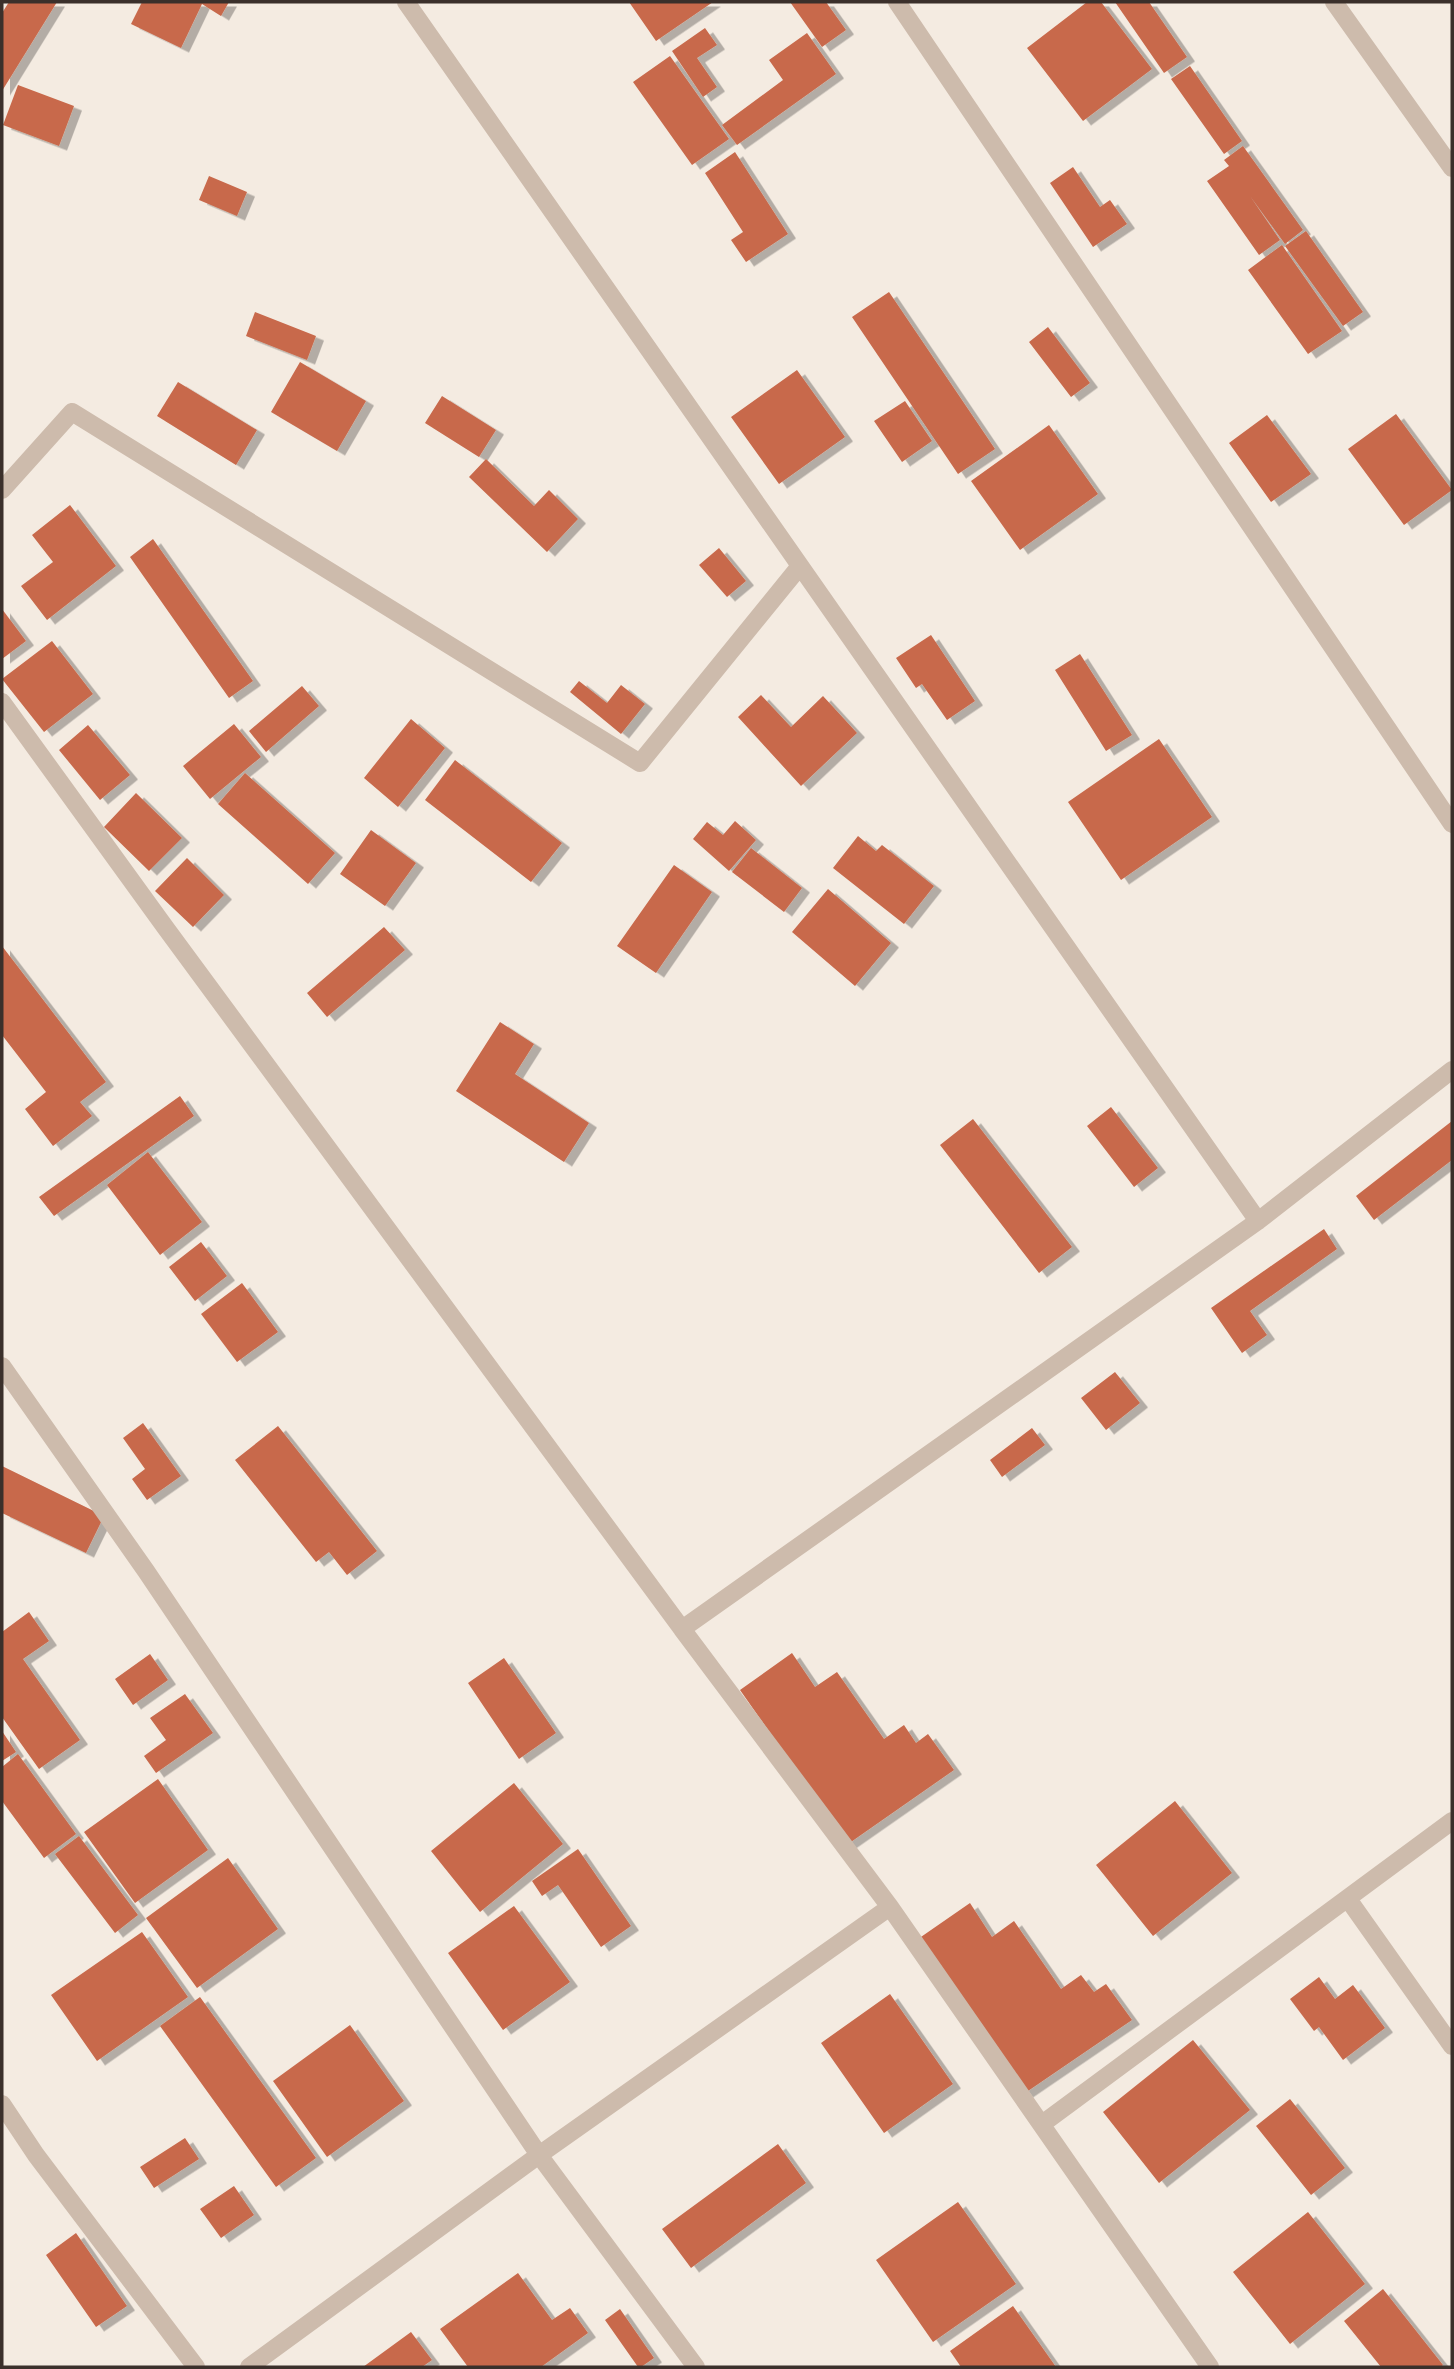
<svg xmlns="http://www.w3.org/2000/svg" width="1454" height="2369" viewBox="0 0 1454 2369" font-family="'Source Sans 3',sans-serif">
<style>
.building{fill:#c8694b;filter:url(#shadow)}
.lines{fill:none;stroke-linecap:round;stroke-linejoin:round}
.minor{stroke:#cdbbac;stroke-width:18}
</style>
<defs>
<filter id="shadow"><feDropShadow dx="8" dy="4.5" stdDeviation="0" flood-color="#0004"/></filter>
</defs>
<rect width="100%" height="100%" fill="#f4ebe1"/>
<path class="building" d="M9,2H57L2,91V13Z
M142,2H229L221,16L202,4L181,48L131,24Z
M629,2H713L656,41Z
M790,2H826L846,30L822,47Z
M1087,2H1101L1152,69L1083,121L1027,48Z
M1115,2H1149L1187,57L1164,73Z
M705,28L717,45L697,58L717,87L703,97L672,51Z
M807,33L836,74L737,145L722,125L783,80L769,60Z
M670,56L729,139L692,165L633,82Z
M1190,66L1242,141L1224,154L1171,79Z
M18,85L74,106L59,146L3,125Z
M1243,146L1303,230L1285,244L1250,196L1280,240L1259,255L1207,181L1229,166L1224,160Z
M735,152L788,234L746,262L731,240L743,232L705,173Z
M1073,167L1100,207L1110,200L1127,224L1093,247L1050,183Z
M209,176L247,192L237,216L199,200Z
M1306,231L1363,312L1343,326L1285,246Z
M1282,245L1342,331L1308,354L1248,270Z
M889,292L995,449L958,474L852,317Z
M255,312L316,336L307,360L246,336Z
M1048,327L1090,383L1071,397L1029,342Z
M300,362L366,401L337,451L271,412Z
M797,370L845,437L779,484L731,417Z
M178,382L257,430L236,465L157,416Z
M442,396L496,430L479,457L425,423Z
M905,401L932,441L902,462L874,421Z
M1396,414L1452,490L1404,525L1348,449Z
M1267,415L1311,474L1271,502L1229,443Z
M1049,425L1098,494L1020,550L971,481Z
M486,459L534,506L549,490L578,519L547,552L469,477Z
M70,505L116,566L47,620L21,586L53,562L32,535Z
M153,539L253,681L229,698L130,557Z
M719,548L746,581L727,597L699,565Z
M2,609L26,641L2,659Z
M931,635L975,701L947,720L922,684L916,688L896,658Z
M52,641L93,694L44,732L2,679Z
M1080,654L1132,735L1106,751L1055,670Z
M579,681L607,703L621,685L645,704L621,734L570,692Z
M302,686L319,706L266,752L249,731Z
M761,695L791,727L823,696L857,733L801,786L738,717Z
M411,719L445,748L398,807L364,778Z
M234,724L261,757L210,799L183,766Z
M88,725L130,775L100,800L59,750Z
M1159,739L1212,817L1121,880L1068,802Z
M455,760L562,843L531,882L425,800Z
M245,773L335,853L308,884L218,804Z
M136,793L182,838L149,871L104,827Z
M735,821L756,840L729,871L693,839L707,822L723,835Z
M371,830L416,863L385,906L340,874Z
M858,836L876,851L882,845L934,886L904,924L833,868Z
M751,848L802,888L784,912L732,872Z
M187,858L224,895L193,927L155,891Z
M674,865L712,892L656,973L617,946Z
M828,889L891,943L855,986L792,932Z
M384,927L405,950L327,1017L307,993Z
M2,946L106,1082L80,1102L92,1116L53,1146L25,1109L46,1092L2,1035Z
M500,1022L534,1044L515,1074L589,1123L564,1162L456,1091Z
M180,1096L194,1116L54,1216L39,1197Z
M1111,1107L1158,1168L1134,1187L1087,1126Z
M973,1119L1072,1247L1039,1273L940,1145Z
M1452,1121V1160L1374,1220L1356,1196Z
M148,1152L202,1222L160,1255L107,1185Z
M1324,1229L1337,1249L1250,1311L1267,1335L1242,1353L1211,1308Z
M201,1242L227,1276L195,1301L169,1267Z
M242,1283L278,1332L237,1362L201,1314Z
M1115,1372L1140,1403L1106,1430L1081,1398Z
M143,1423L181,1476L147,1500L132,1479L145,1469L123,1438Z
M278,1426L377,1551L347,1575L329,1552L316,1562L235,1460Z
M1032,1428L1045,1445L1002,1477L990,1460Z
M2,1466L104,1516L86,1553L2,1513Z
M29,1612L49,1641L23,1659L80,1740L39,1769L2,1717V1632Z
M792,1653L815,1687L837,1672L884,1739L904,1725L916,1743L928,1734L954,1770L848,1844L740,1690Z
M150,1654L168,1680L133,1705L115,1679Z
M504,1658L556,1733L519,1759L468,1683Z
M185,1694L213,1733L156,1773L144,1756L166,1740L150,1718Z
M2,1731L16,1752L2,1761Z
M18,1754L76,1834L44,1858L2,1801V1767Z
M158,1779L208,1850L135,1903L84,1832Z
M514,1783L563,1844L480,1912L431,1851Z
M1175,1801L1232,1873L1153,1936L1096,1865Z
M79,1836L138,1915L115,1933L55,1854Z
M578,1849L631,1926L601,1947L558,1885L542,1896L532,1881Z
M228,1858L278,1929L197,1988L146,1918Z
M970,1903L992,1937L1014,1921L1061,1989L1081,1975L1094,1992L1106,1984L1132,2020L1025,2093L918,1939Z
M514,1906L570,1982L503,2030L448,1953Z
M142,1932L188,1997L97,2061L51,1995Z
M1319,1977L1335,1999L1353,1985L1385,2028L1343,2060L1319,2027L1314,2031L1290,1999Z
M890,1994L953,2084L884,2133L821,2043Z
M200,1997L316,2158L276,2187L160,2026Z
M350,2025L404,2101L327,2157L273,2081Z
M1193,2040L1250,2110L1159,2183L1103,2112Z
M1290,2099L1345,2168L1311,2195L1256,2126Z
M185,2138L199,2159L154,2188L140,2167Z
M778,2144L806,2183L691,2268L662,2229Z
M234,2186L254,2215L221,2238L200,2209Z
M958,2202L1016,2284L933,2342L876,2260Z
M1308,2212L1365,2284L1290,2344L1233,2272Z
M76,2233L127,2306L96,2327L46,2255Z
M518,2273L552,2320L570,2308L588,2333L541,2367H468L440,2329Z
M1383,2289L1443,2365L1441,2367H1381L1344,2321Z
M1013,2306L1056,2367H961L950,2351Z
M620,2309L654,2358L641,2367H638L605,2320Z
M411,2332L432,2360L422,2367H363Z"/>
<g class="lines">
<path class="minor" d="M406,2L1258,1221
M897,2L1452,824
M1334,2L1452,168
M2,490L72,412L640,763L800,566
M2,702L165,927L682,1629
M2,1366L146,1571L539,2155L696,2367
M1348,1899L1452,2046
M2,2104L36,2155L196,2367
M1042,2124L1452,1821
M249,2367L539,2155L890,1907
M1210,2367L890,1907L682,1629L1258,1221L1452,1070"/>
</g>
<rect width="1454" height="2369" fill="none" stroke="#3b302b" stroke-width="7"/>
</svg>
